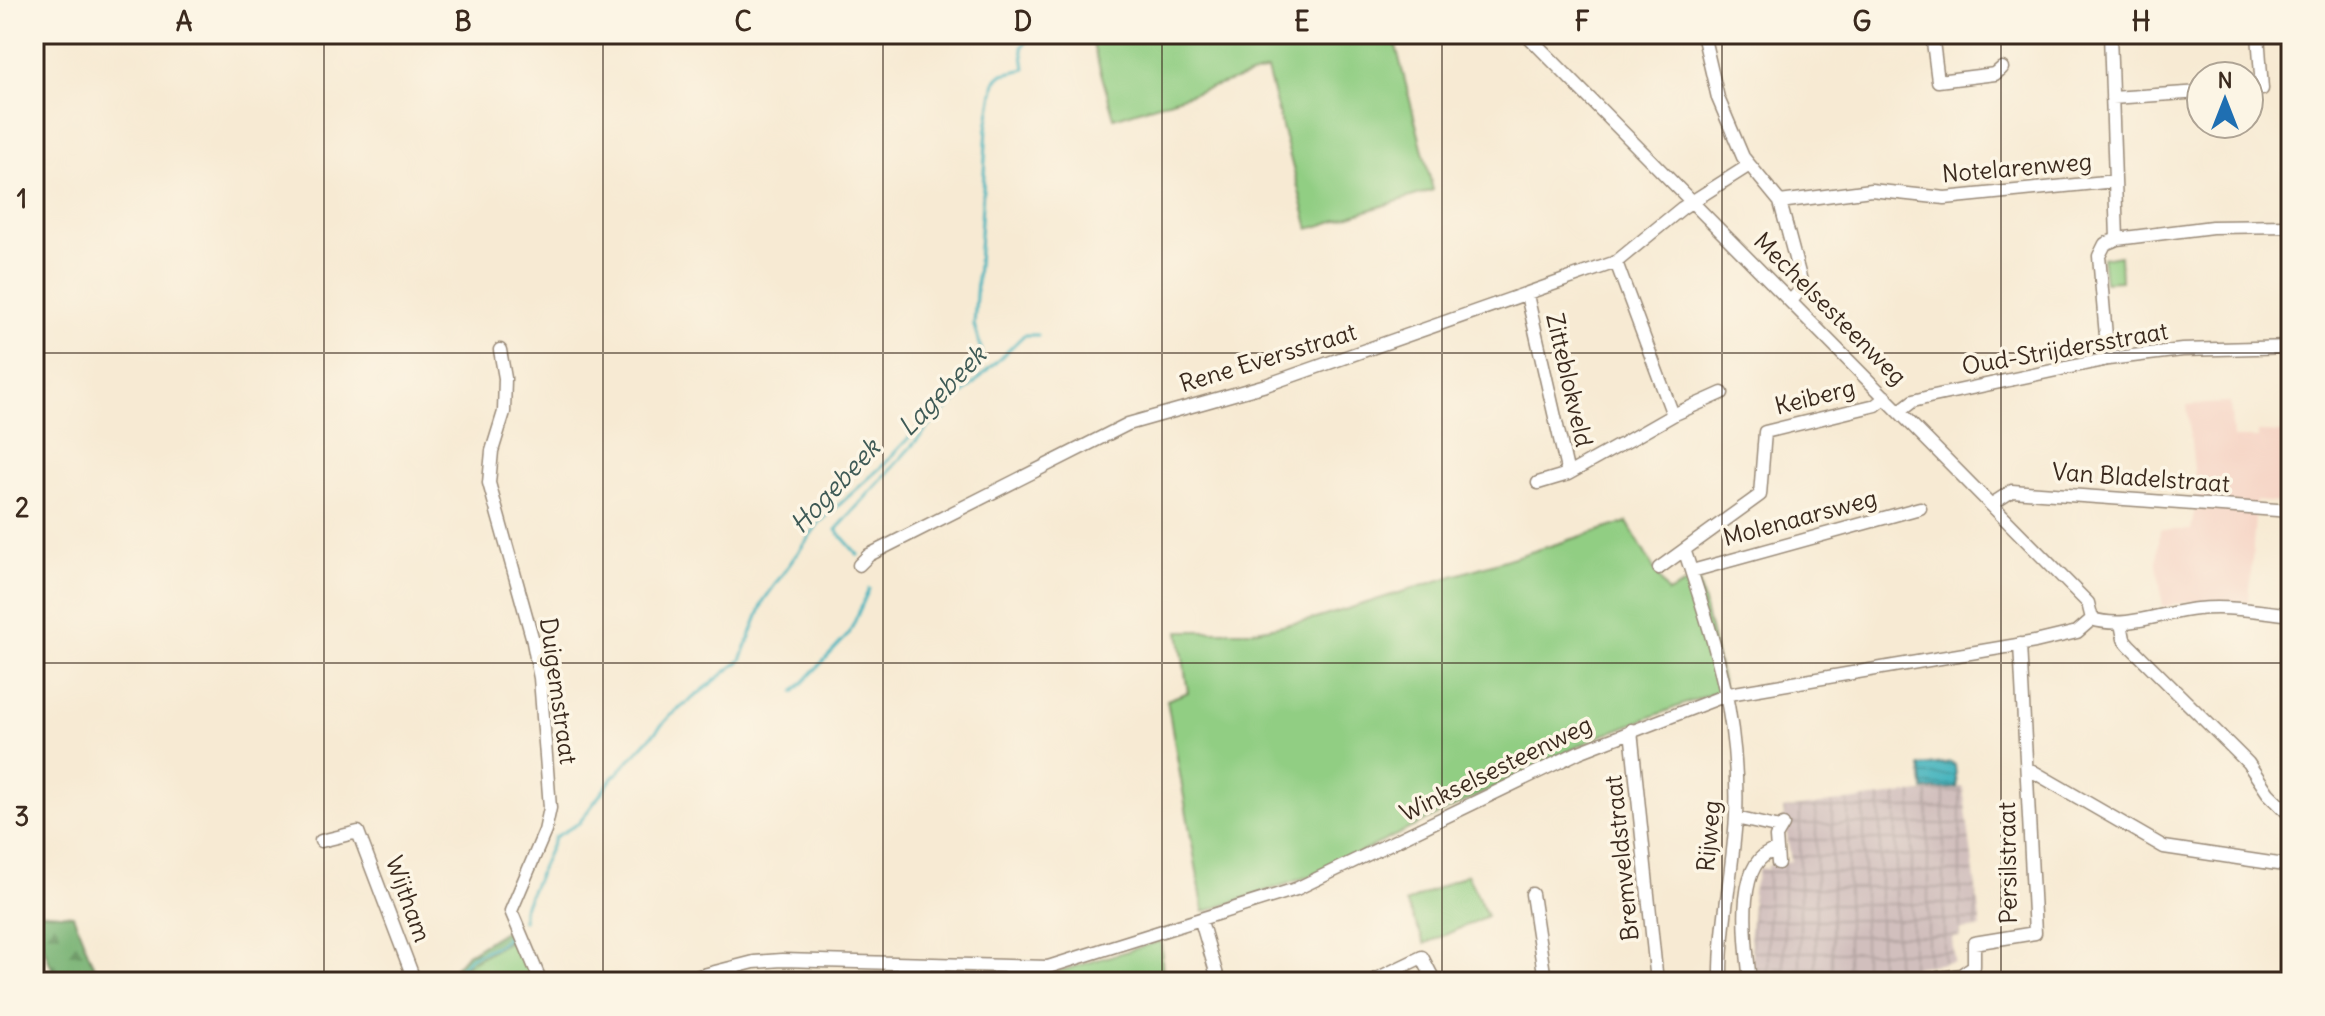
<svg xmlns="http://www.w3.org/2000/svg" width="2325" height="1016" viewBox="0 0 2325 1016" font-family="Delius,sans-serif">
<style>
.built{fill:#f5d2c3}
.industrial{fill:url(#industrial-grid)}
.green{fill:#91ce83;stroke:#667c50;stroke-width:2}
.forest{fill:url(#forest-firs);stroke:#586e48;stroke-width:2}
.water{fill:url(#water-rules);stroke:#3f6e6e;stroke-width:2}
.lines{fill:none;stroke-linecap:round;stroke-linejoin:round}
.stream{stroke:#43b3bd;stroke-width:3}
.minor-casing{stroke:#998a78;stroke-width:15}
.minor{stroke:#fff;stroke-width:12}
.grid{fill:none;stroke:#3b2a1e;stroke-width:2;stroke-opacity:0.55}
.labels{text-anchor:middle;stroke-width:7;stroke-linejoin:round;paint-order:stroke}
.street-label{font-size:24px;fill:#3b2a1e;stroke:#fcf5e5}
.water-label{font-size:26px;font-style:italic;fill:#3e5a56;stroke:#fcf5e5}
.neatline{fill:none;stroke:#3b2a1e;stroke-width:3}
.grid-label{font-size:26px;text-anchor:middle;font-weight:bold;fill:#3b2a1e}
</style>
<defs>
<pattern id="industrial-grid" width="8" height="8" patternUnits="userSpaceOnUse" patternTransform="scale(2)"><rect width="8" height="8" fill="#d1bfbd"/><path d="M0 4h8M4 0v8" fill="none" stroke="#b4a4a2"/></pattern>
<pattern id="forest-firs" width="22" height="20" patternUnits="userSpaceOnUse" patternTransform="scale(2)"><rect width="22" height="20" fill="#74b171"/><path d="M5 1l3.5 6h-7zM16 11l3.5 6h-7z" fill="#60905c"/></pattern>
<pattern id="water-rules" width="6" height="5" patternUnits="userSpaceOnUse" patternTransform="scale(2)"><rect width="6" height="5" fill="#43b3bd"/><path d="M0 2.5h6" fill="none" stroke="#399299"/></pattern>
</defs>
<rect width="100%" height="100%" fill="#fcf5e5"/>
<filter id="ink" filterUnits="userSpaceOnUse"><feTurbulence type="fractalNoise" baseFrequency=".0125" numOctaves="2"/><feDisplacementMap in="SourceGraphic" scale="16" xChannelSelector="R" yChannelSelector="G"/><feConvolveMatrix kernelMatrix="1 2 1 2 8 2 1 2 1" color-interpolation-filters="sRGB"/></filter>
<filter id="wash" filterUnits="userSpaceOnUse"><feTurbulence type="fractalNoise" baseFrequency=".006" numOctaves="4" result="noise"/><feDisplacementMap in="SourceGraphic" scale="32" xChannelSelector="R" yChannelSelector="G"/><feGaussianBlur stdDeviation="1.8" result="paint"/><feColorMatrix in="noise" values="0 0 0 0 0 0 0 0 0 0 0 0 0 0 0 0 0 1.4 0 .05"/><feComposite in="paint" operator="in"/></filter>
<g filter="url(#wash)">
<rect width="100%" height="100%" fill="#f7ead3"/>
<path class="built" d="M2230,403L2233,438H2258V432L2288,433V450H2282L2281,503L2256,501L2249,603L2192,601L2163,607L2157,563L2160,530H2191L2197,497L2187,405Z"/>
<path class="industrial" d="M1963,787L1981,928L1960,930V937L1952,938L1954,962L1797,982H1755L1750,935L1753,891L1759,868L1768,869V865L1791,861L1783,809Z"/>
<path class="green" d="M1090,34H1393L1433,190L1309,229L1267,70L1114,118Z
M2120,255L2121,281L2105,282L2102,258Z
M1627,522L1668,593L1698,578L1724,689L1598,737L1316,874L1204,912L1167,700L1188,692L1179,631H1251L1315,619Z
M1467,874L1487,916L1425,944L1406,903Z
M515,937L537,982H453L468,964Z
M1161,941L1163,982H935L933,971L1050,974Z"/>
<path class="forest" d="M34,912L73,915L100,982H57L34,922Z
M506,930L515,937L468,964L453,982H442L466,955Z"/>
<path class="water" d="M1951,762L1955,765L1957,788L1924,790L1920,766Z"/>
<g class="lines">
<path class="stream" d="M858,555L836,530L927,429L1024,335H1038
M794,692L849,634L869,589
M523,921V909L555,837L579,823L611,780L670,716L741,660L764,600L819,523L880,468L979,364L982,352L974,325L987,128L995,81L1003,74L1025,69L1022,47L1032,34
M448,982L469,958L498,945L510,935"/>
</g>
</g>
<g filter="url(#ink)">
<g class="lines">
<defs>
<path id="minor" d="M1526,34L2088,603L2092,619
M1703,34L1718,98L1743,157L1780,202L1801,281L1802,288L1791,301
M1932,34L1938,81L1995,74L2002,68
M2249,90L2262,89L2258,34
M2112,98L2201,92
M1780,202L1871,190L1945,198L2115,181
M2117,239L2212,227L2291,226
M1616,262L1673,415L1624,443
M1527,295L1568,474L1538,483
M500,350L505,378L504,412L492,451L489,483L532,637L540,678L550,808L545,831L511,911L541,982
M2108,359L2099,256L2105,244L2117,239L2110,34
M1900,411L1913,401L1929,397L2108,359L2182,350L2291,347
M1673,415L1722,393
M1568,474L1620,445
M1992,504L2012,491L2291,511
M1685,552C1715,644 1740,718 1736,816C1733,872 1720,926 1721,982
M859,565L869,555L1128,424L1266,385L1616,262L1682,208L1748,166
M1659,568L1760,495L1765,432L1876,405L1886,397
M1692,571L1920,508
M2092,619C2126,630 2163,612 2197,609C2228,606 2260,611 2291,615
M2121,623L2124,639L2129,645L2248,763L2268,793L2291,816
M1631,730L1657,982
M2027,768L2164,847L2291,866
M1736,818L1780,828
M321,841L358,832L415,982
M1778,863L1776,837L1783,825
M1532,894L1544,973L1538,982
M1201,921L1219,982
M676,982L754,962L782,960L1048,967L1296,889L1579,752L1729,694L2035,642L2077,632L2092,619
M1370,982L1422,957L1435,982
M1750,982C1747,950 1732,859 1776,850
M1911,982L1961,975L1974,966V943L2035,933L2020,644"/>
</defs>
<use href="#minor" class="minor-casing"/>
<use href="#minor" class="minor"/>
</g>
</g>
<path class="grid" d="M324,34V982M603,34V982M883,34V982M1162,34V982M1442,34V982M1722,34V982M2001,34V982M34,353H2291M34,663H2291"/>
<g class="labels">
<g class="street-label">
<text transform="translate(2017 168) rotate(-5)" y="8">Notelarenweg</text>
<text transform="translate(1830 309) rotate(45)" y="8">Mechelsesteenweg</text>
<text transform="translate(2065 349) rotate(-10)" y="8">Oud-Strijdersstraat</text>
<text transform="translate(1268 358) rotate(-17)" y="8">Rene Eversstraat</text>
<text transform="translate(1569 380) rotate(77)" y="8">Zitteblokveld</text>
<text transform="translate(1815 397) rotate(-14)" y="8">Keiberg</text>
<text transform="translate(2141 478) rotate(4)" y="8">Van Bladelstraat</text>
<text transform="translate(1800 518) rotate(-15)" y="8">Molenaarsweg</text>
<text transform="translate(558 691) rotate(82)" y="8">Duigemstraat</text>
<text transform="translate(1496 769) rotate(-26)" y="8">Winkselsesteenweg</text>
<text transform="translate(1709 836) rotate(-85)" y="8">Rijweg</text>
<text transform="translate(1622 858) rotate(-96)" y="8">Bremveldstraat</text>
<text transform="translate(2008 863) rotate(-91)" y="8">Persilstraat</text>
<text transform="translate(408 899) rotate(70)" y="8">Wijtham</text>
</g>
<g class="water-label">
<text transform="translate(942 391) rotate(-46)" y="9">Lagebeek</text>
<text transform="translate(835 486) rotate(-47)" y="9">Hogebeek</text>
</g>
</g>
<rect width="2325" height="1016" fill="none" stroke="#fcf5e5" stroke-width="88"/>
<g transform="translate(2225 100)"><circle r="38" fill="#fcf5e5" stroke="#afa495" stroke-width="2"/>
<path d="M0-6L14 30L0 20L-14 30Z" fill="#1f6fb2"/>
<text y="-12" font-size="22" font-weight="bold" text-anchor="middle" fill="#3b2a1e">N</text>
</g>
<rect x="44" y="44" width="2237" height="928" class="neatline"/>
<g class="grid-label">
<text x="184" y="31">A</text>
<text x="463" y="31">B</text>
<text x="743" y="31">C</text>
<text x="1023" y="31">D</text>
<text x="1302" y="31">E</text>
<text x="1582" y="31">F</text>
<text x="1862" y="31">G</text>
<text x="2141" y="31">H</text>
<text x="22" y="208">1</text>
<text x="22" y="517">2</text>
<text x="22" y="826">3</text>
</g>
</svg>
